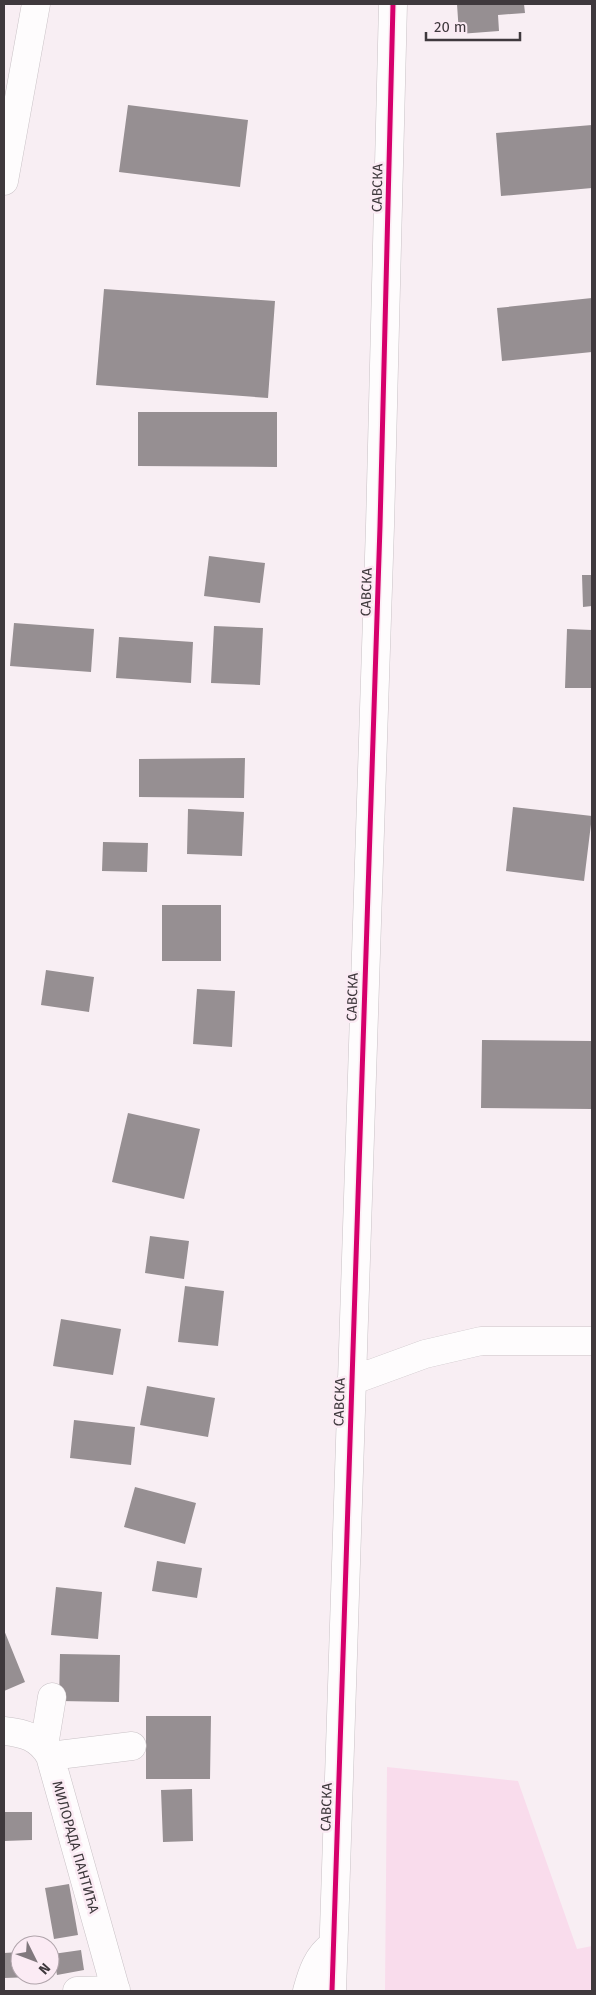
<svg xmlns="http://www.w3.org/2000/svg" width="596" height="1995" viewBox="0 0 596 1995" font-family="'Fira Sans',sans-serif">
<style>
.green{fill:#f9dcec}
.building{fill:#968f92}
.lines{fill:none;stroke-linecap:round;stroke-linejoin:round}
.minor-casing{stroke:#c9c2c6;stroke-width:29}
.minor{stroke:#fefcfd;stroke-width:28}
.cycleway-casing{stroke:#fbebf4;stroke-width:8}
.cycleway{stroke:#d6006c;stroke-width:5}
.labels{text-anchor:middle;stroke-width:5;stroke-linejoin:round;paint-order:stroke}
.street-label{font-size:14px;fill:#3f393d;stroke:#fbebf4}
</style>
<rect width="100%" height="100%" fill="#f8eef3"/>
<path class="green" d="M387,1767L518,1781L577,1949L592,1946V1991H385Z"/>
<path class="building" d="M457,4H524L525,13L498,15L499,31L459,34Z
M128,105L248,120L240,187L119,172Z
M592,125V188L501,196L496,133Z
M104,289L275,301L268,398L96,385Z
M592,298V352L502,361L497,308Z
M138,412H277V467L138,466Z
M209,556L265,563L260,603L204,596Z
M582,575H592V606L583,607Z
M14,623L94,629L91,672L10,666Z
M214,626L263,628L260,685L211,683Z
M567,629L592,630V688H565Z
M119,637L193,642L191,683L116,678Z
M245,758L244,798L139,797V759Z
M513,807L592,816L584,881L506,871Z
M188,809L244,812L242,856L187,854Z
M103,842L148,843L147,872L102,871Z
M162,905H221V961H162Z
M46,970L94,977L89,1012L41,1005Z
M197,989L235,991L232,1047L193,1044Z
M482,1040L592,1041V1109L481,1108Z
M128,1113L200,1129L184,1199L112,1182Z
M150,1236L189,1241L184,1279L145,1273Z
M185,1286L224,1291L218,1346L178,1342Z
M61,1319L121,1329L113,1375L53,1366Z
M147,1386L215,1398L208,1437L140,1425Z
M74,1420L135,1427L131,1465L70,1458Z
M135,1487L196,1503L185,1544L124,1527Z
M157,1561L202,1568L197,1598L152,1591Z
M56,1587L102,1592L98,1639L51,1635Z
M4,1630L25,1682L4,1691Z
M60,1654L120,1655L119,1702L59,1701Z
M146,1716H211L210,1779H146Z
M192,1789L193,1841L163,1842L161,1790Z
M4,1812H32V1840L4,1841Z
M69,1884L78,1935L54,1939L45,1888Z
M81,1950L84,1970L57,1975L53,1954Z
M20,1952V1975H34V1977L4,1978V1953Z"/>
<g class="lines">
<defs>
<path id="minor" d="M4,181L36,4
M351,1381L425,1354L481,1341H592
M4,1731C24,1733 39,1737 50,1756L116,1991
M44,1746L52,1697
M50,1756L132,1746
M77,1991L116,1990
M307,1991C312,1973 317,1956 333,1945
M332,1991L380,526L393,4"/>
</defs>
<use href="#minor" class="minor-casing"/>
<use href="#minor" class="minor"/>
<defs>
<path id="cycleway" d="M332,1991L380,526L393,4"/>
</defs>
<use href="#cycleway" class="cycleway-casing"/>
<use href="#cycleway" class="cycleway"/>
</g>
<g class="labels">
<g class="street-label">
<text transform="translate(377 188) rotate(-89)" y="5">САВСКА</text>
<text transform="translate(366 592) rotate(-88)" y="5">САВСКА</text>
<text transform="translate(352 997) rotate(-88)" y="5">САВСКА</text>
<text transform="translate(339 1402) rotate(-88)" y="5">САВСКА</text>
<text transform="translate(326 1807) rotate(-88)" y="5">САВСКА</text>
<text transform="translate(76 1847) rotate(74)" y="5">МИЛОРАДА ПАНТИЋА</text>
</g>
</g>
<rect width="596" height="1995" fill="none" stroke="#3f393d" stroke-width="10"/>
<g transform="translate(35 1960) rotate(132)"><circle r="24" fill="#fbebf4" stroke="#b0a4ab"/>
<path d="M0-4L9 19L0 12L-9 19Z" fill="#80787d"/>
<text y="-8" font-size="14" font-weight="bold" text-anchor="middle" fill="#3f393d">N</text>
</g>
<path d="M426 32v8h94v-8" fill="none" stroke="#3f393d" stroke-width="2.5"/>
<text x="434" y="32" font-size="15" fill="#3f393d" stroke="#fbebf4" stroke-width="4" paint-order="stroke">20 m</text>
</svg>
